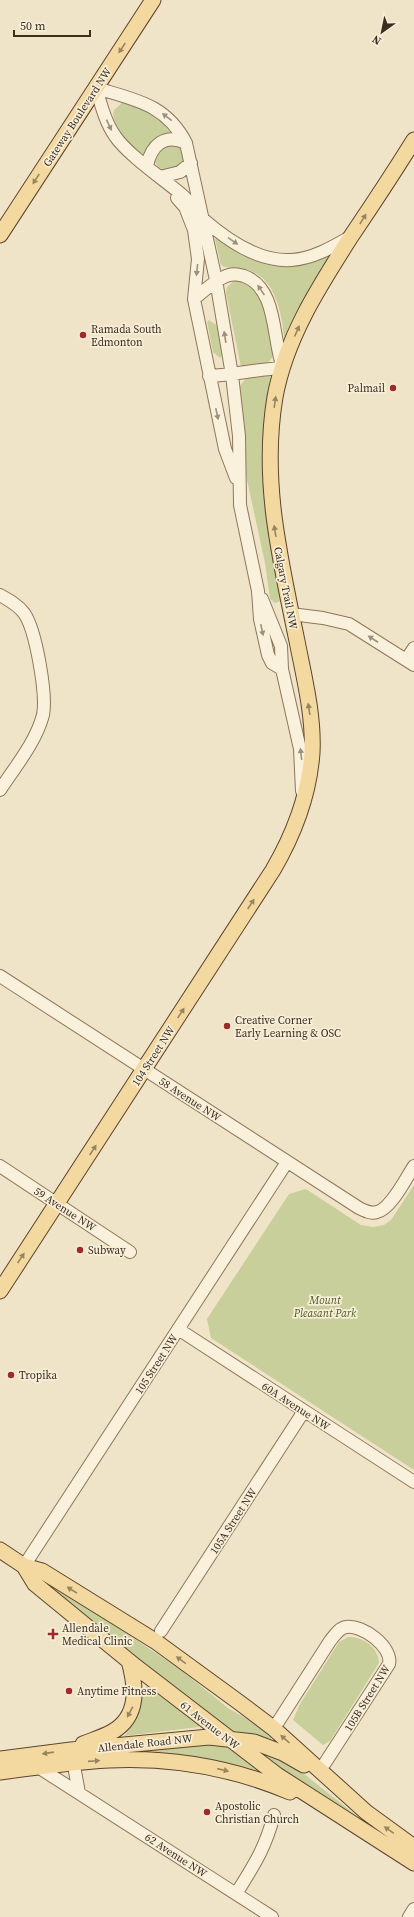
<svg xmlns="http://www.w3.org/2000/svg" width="414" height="1917" viewBox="0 0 414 1917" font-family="'Source Serif 4',serif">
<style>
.green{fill:#c9cf9b}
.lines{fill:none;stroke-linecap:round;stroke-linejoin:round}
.minor-casing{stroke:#8d765c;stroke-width:14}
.major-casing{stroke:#5b4430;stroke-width:17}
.minor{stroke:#faf1dc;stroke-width:12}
.major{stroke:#f3d9a0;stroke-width:15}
.oneway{fill:#988460}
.oneway2{fill:#9c907e}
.poi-dot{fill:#9e2a2b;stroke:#f7eed8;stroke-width:1.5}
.labels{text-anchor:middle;stroke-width:3.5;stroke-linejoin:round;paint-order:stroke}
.street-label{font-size:11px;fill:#3d2e20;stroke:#f7eed8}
.poi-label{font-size:11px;fill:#3d2e20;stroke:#f7eed8;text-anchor:start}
.park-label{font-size:11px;font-style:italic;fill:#4d5a26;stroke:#f7eed8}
</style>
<rect width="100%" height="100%" fill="#f0e4c8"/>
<path class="green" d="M123,102L158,113L172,132L166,134L144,154C131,154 109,123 114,110Z
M176,143L184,150V163L170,171L159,168L155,162C156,150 165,146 176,143Z
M217,238C244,253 267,270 301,265C311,264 320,258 330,256L285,339C283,334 283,327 282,321C278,301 271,279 251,271C242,267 228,270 221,265L215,239Z
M235,280H243L262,296L273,343L272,358L266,364L241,367L226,293L227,287Z
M209,320L219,327L223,354L220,358L213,352L207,322Z
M271,374L264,428L284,600L275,603L270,599L265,563L244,466L240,386L247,377Z
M414,1185V1470L211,1338L207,1319L289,1194L306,1189L361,1225L373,1227L384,1225L391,1220Z
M47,1580L181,1670L228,1708L254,1723L271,1737V1739L224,1729L45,1584Z
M348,1637C363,1636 379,1648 379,1663L330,1741L323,1745L293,1720L300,1704L339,1642Z
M146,1686L199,1724V1727L124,1736L135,1721Z
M219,1742L264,1772L265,1775L83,1753Z
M250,1746L289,1762L371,1827L298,1783Z"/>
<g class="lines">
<defs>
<path id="minor" d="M96,88C135,100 166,104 186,143L216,280L232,375L239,436L240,505L258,591L260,619L268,655L272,663L282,669
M96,88C101,104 105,122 115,136C127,154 163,179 181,194C190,201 195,211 203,219C227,240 258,262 291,260C312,259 333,247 350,237
M147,166C151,145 165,133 186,143
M160,177L180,172L191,163
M177,198L185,207L194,230L198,259L194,299L225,449L236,478
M194,299C204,291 213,282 224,277C231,273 237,274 244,276C278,288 272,339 283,368C258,369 234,375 209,376
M0,595C9,600 18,605 24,613C36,630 47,695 43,715C36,742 15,767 0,790
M262,599L281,646L282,669L300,749L302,791
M291,614L323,618L349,624L414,665
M406,660L414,648
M0,976L359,1208C365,1211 371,1214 377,1212C391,1209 406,1178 414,1166
M0,1166L130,1252
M178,1329L414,1482
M24,1566L287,1162
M161,1631L304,1411
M278,1722L330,1641C334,1636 339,1628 346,1627C362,1624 393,1647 389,1664L325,1763
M72,1755L79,1793
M38,1767L272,1917
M236,1894C254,1865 265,1849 274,1815
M409,1917L414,1909"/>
<path id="major" d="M0,235L153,0
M0,1291L273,870C294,834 309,795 312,753C314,716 304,677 297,641C280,558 261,481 275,397C286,337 320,285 352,235C373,204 394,172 414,140
M0,1550L24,1566L42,1571L155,1641L240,1703L273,1728L366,1812L414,1847
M24,1566L35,1584L135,1666L277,1775L414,1863
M83,1744C93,1740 103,1737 112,1732C140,1716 136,1686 129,1661
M0,1759L71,1750L209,1737L254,1742L283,1753L304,1765
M0,1772C36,1767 72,1762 109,1760C171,1757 233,1768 290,1792"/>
</defs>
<use href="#minor" class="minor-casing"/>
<use href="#major" class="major-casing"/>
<use href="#minor" class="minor"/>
<use href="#major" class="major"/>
</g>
<defs><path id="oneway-solid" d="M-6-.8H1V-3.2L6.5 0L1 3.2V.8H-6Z"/></defs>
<g class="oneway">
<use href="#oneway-solid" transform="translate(122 48) rotate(123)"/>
<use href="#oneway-solid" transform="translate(36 179) rotate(123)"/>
<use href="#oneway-solid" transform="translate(363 219) rotate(-58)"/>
<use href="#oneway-solid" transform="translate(297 331) rotate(-66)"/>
<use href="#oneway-solid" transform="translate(275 402) rotate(-82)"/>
<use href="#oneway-solid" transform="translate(275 531) rotate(-99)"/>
<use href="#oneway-solid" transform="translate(309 709) rotate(-99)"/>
<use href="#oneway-solid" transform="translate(251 904) rotate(-57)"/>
<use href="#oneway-solid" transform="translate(181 1013) rotate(-57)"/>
<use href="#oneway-solid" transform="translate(93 1150) rotate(-57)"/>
<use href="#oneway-solid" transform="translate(21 1258) rotate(-56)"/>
<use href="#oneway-solid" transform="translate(72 1590) rotate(-148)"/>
<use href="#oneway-solid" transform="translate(181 1660) rotate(-144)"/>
<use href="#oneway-solid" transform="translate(130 1712) rotate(118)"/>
<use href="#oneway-solid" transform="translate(285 1739) rotate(-138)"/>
<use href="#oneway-solid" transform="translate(48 1753) rotate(172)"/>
<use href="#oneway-solid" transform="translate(94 1761) rotate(-4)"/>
<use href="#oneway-solid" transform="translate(223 1770) rotate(13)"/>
<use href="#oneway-solid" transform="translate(389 1830) rotate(-145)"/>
</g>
<g class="oneway2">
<use href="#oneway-solid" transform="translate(167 117) rotate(-143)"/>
<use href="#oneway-solid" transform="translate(109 125) rotate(65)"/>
<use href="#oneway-solid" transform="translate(233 241) rotate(34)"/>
<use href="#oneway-solid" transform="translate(197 270) rotate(96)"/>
<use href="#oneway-solid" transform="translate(261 290) rotate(-124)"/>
<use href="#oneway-solid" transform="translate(225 337) rotate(-99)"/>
<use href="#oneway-solid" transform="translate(217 414) rotate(78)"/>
<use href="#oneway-solid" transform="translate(262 630) rotate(78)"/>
<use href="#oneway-solid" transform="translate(373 639) rotate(-147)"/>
<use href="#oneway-solid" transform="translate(301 754) rotate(-97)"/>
</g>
<g class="poi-dot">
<circle cx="83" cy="335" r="4"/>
<circle cx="393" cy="388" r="4"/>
<circle cx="227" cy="1026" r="4"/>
<circle cx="80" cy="1250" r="4"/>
<circle cx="11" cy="1375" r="4"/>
<path d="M51 1628h4v4h4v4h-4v4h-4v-4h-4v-4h4z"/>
<circle cx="69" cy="1691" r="4"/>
<circle cx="207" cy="1812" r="4"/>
</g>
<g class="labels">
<g class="street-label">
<text transform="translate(77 117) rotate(-57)" y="4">Gateway Boulevard NW</text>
<text transform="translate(286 588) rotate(79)" y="4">Calgary Trail NW</text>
<text transform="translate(153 1056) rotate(-57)" y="4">104 Street NW</text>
<text transform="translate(190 1099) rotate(33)" y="4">58 Avenue NW</text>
<text transform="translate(65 1209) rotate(33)" y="4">59 Avenue NW</text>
<text transform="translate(156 1364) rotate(-57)" y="4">105 Street NW</text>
<text transform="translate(296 1406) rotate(33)" y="4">60A Avenue NW</text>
<text transform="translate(233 1521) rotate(-57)" y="4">105A Street NW</text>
<text transform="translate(367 1698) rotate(-58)" y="4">105B Street NW</text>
<text transform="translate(210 1725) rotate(38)" y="4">61 Avenue NW</text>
<text transform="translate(145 1743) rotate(-6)" y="4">Allendale Road NW</text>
<text transform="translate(176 1855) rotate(33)" y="4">62 Avenue NW</text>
</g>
<g class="poi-label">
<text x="91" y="333">Ramada South<tspan x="91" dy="13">Edmonton</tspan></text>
<text x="385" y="392" text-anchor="end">Palmail</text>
<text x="235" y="1024">Creative Corner<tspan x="235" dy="13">Early Learning &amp; OSC</tspan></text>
<text x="88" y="1254">Subway</text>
<text x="19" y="1379">Tropika</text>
<text x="62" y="1632">Allendale<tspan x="62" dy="13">Medical Clinic</tspan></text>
<text x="77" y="1695">Anytime Fitness</text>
<text x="215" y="1810">Apostolic<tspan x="215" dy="13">Christian Church</tspan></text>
</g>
<g class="park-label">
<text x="325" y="1304">Mount<tspan x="325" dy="13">Pleasant Park</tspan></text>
</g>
</g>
<g transform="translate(382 32) rotate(213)" stroke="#f7eed8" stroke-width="3" paint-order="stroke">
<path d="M0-3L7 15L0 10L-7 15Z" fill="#3d2e20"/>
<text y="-6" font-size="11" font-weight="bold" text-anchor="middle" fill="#3d2e20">N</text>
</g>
<path d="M14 30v6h76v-6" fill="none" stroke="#3d2e20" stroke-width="2"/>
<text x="20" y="30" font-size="12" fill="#3d2e20" stroke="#f7eed8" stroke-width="3" paint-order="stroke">50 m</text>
</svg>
